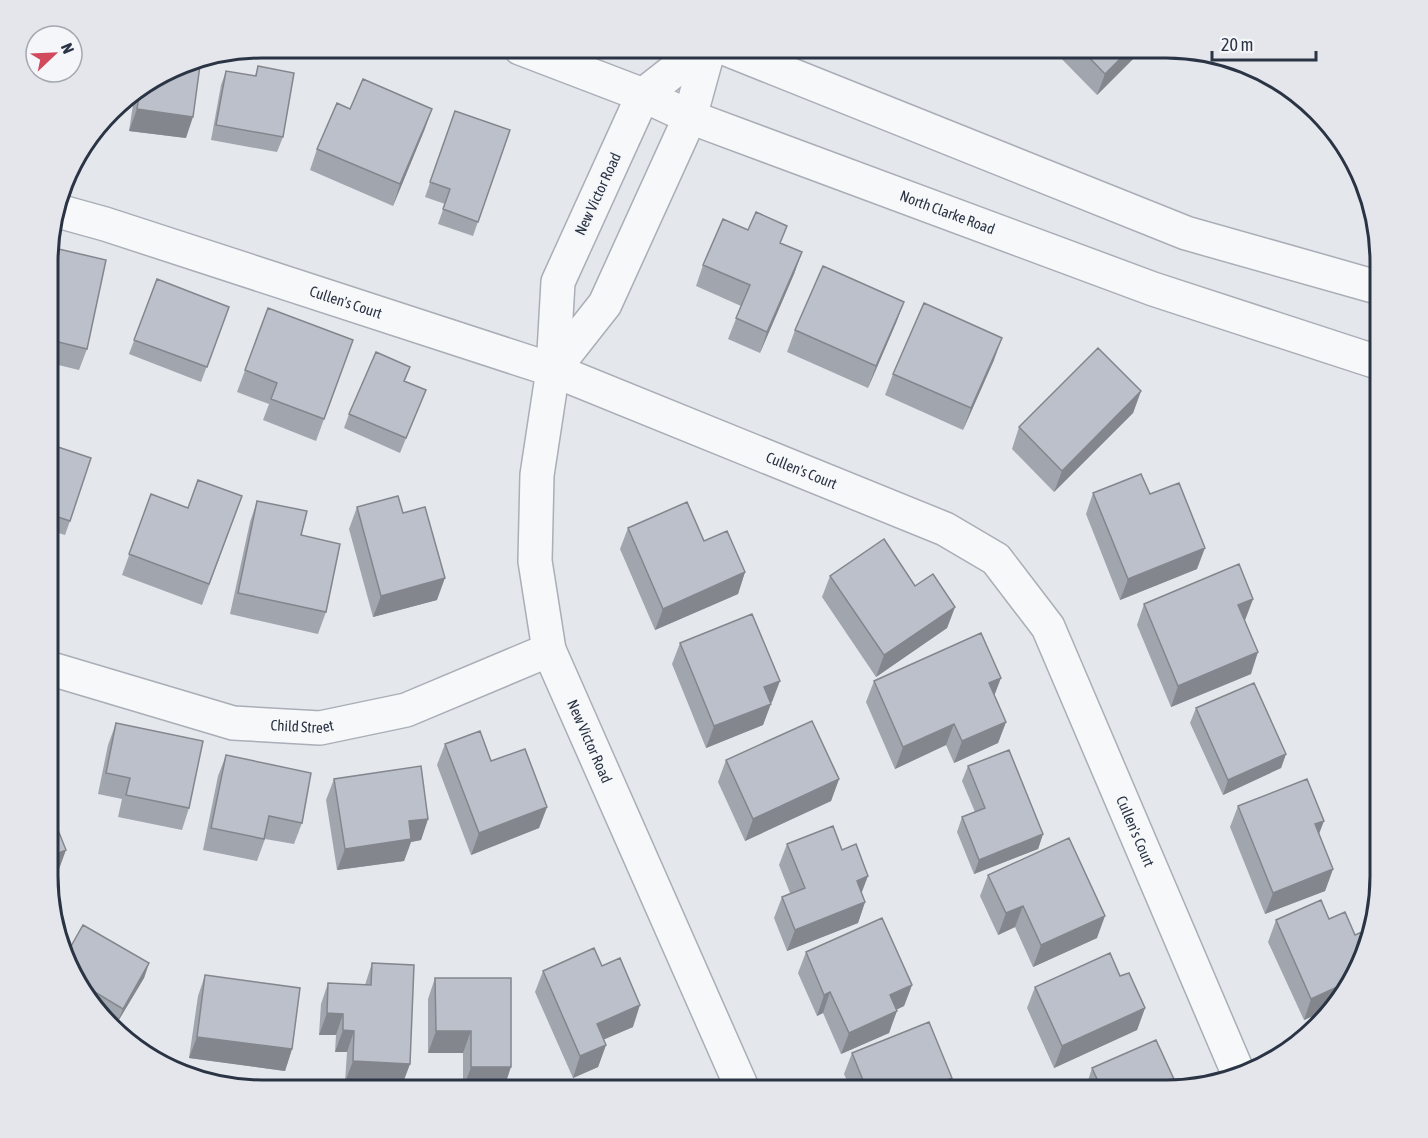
<svg xmlns="http://www.w3.org/2000/svg" width="1428" height="1138" viewBox="0 0 1428 1138" font-family="'Asap Condensed',sans-serif">
<style>
.lines{fill:none;stroke-linecap:round;stroke-linejoin:round}
.minor-casing{stroke:#a9aeb7;stroke-width:36}
.tertiary-casing{stroke:#a9aeb7;stroke-width:36}
.minor{stroke:#f7f8fa;stroke-width:33}
.tertiary{stroke:#f7f8fa;stroke-width:33}
.wall{fill:#a1a5ae}
.shaded-wall{fill:#83868d}
.building{fill:#bbc0ca;stroke:#83868d;stroke-width:1.5}
.labels{text-anchor:middle;stroke-width:4.5;stroke-linejoin:round;paint-order:stroke}
.street-label{font-size:15px;fill:#2b3445;stroke:#f4f6f9}
.rim{fill:none;stroke:#2b3445;stroke-width:3}
</style>
<rect width="100%" height="100%" fill="#e4e7ec"/>
<g class="lines">
<defs>
<g id="minor">
<path id="s1" d="M703,48L643,95L558,282L553,370L537,475L535,561L549,650L743,1090"/>
<path id="s2" d="M58,211L105,224L553,370L945,529L996,559L1048,627L1239,1075"/>
<path d="M553,370L605,304L690,117L709,48"/>
<path id="s3" d="M49,670H55L233,723L320,728L406,710L549,650"/>
</g>
<g id="tertiary">
<path id="s4" d="M520,48L643,95L690,117L1153,289L1380,363"/>
<path d="M724,48L1186,233L1380,288"/>
</g>
</defs>
<use href="#minor" class="minor-casing"/>
<use href="#tertiary" class="tertiary-casing"/>
<use href="#minor" class="minor"/>
<use href="#tertiary" class="tertiary"/>
</g>
<path class="wall" d="M1051,48H1144L1097,95Z
M193,60L186,138L129,131L133,105L121,101Z
M258,66L283,137L277,152L211,140L221,85L226,71L255,76Z
M350,109H432L424,131L393,206L310,170L317,149Z
M455,111L510,130L473,236L438,224L445,204L425,197Z
M781,243L802,252L794,274L760,353L728,339L741,306L696,286L703,265Z
M50,247L87,349L79,370L50,363Z
M157,279L229,307L201,382L129,354Z
M904,302L896,323L868,388L787,352L795,330Z
M268,308L353,340L316,441L263,420L269,404L237,392Z
M994,360L963,430L885,395L893,374Z
M410,367L405,381L426,390L400,453L344,428L349,414Z
M1141,391L1133,413L1054,492L1012,449L1019,427Z
M49,444L70,521L65,535L49,530Z
M1093,493L1150,494L1197,569L1120,600L1086,514Z
M151,494L188,508L242,496L202,605L122,575Z
M257,501L301,535L326,612L318,634L230,614L250,522Z
M357,507L403,513L437,600L373,617L349,529Z
M628,528L704,541L745,572L738,594L655,630L620,549Z
M830,576L915,586L955,607L947,628L876,677L822,597Z
M1253,599L1245,620L1251,674L1171,707L1137,625L1144,604Z
M680,643L772,702L770,703L763,725L706,748L672,664Z
M874,681L995,696L1006,722L998,743L954,763L946,745L895,769L866,702Z
M1196,708L1286,754L1281,768L1223,795L1190,723Z
M116,723L189,808L182,830L118,817L122,799L98,794L108,745Z
M445,744L491,761L547,807L539,828L471,855L437,765Z
M226,755L302,823L294,844L265,839L257,861L203,850L218,776Z
M726,760L839,779L831,801L745,841L718,782Z
M968,766L1043,834L1038,849L974,874L957,832L962,817L975,812L962,781Z
M334,779L428,819L421,840L411,842L404,861L337,870L326,800Z
M1238,806L1319,834L1333,869L1325,891L1265,914L1230,827Z
M787,844L842,850L865,902L858,923L787,951L774,918L782,897L790,893L779,865Z
M988,875L1097,938L1033,967L1015,927L998,935L980,896Z
M1329,919L1355,935L1364,958L1333,1007L1304,1020L1268,942L1276,920Z
M806,952L912,985L904,1006L896,1010L889,1033L841,1054L823,1013L817,1016L798,973Z
M149,963L144,978L117,1023L105,1016L70,971Z
M372,963L410,1064L402,1085L345,1082L347,1052H335L336,1035H319L321,1004L328,983L365,985Z
M543,971L633,1027L603,1039L606,1045L598,1067L573,1078L535,992Z
M205,975L292,1049L285,1071L189,1058L198,996Z
M1120,976L1145,1008L1137,1030L1054,1068L1027,1008L1035,987Z
M435,978H511L504,1088L463,1089V1053H428V999Z
M852,1053L952,1078L948,1090H851L844,1074Z
M1092,1068L1165,1090H1085Z"/>
<path class="shaded-wall" d="M1131,48H1144L1097,95L1105,74Z
M138,92L133,105L120,103L121,101Z
M137,109L193,117L186,138L129,131Z
M432,109L424,131L393,206L400,184Z
M802,252L794,274L760,353L767,332Z
M904,302L896,323L868,388L876,366Z
M1002,338L994,360L963,430L971,408Z
M1141,391L1133,413L1054,492L1062,471Z
M1205,548L1197,569L1120,600L1128,579Z
M745,572L738,594L655,630L663,609Z
M445,578L437,600L373,617L381,596Z
M1253,599L1245,620L1230,626L1238,605Z
M955,607L947,628L876,677L884,655Z
M1258,652L1251,674L1171,707L1178,686Z
M1001,678L993,699L989,683Z
M780,681L772,702L756,709L764,687Z
M771,704L763,725L706,748L714,726Z
M1006,722L998,743L954,763L962,741Z
M954,724L946,745L895,769L903,747Z
M1286,754L1281,768L1223,795L1228,780Z
M839,779L831,801L745,841L753,819Z
M547,807L539,828L471,855L479,833Z
M428,819L421,840L411,842L404,861L337,870L345,849L409,821Z
M1324,821L1316,842L1315,824Z
M1043,834L1038,849L974,874L979,860Z
M66,850L58,872L49,876V857Z
M1333,869L1325,891L1265,914L1273,893Z
M868,876L860,897L857,881Z
M865,902L858,923L787,951L795,930Z
M1023,906L1015,927L998,935L1006,913Z
M1105,916L1097,938L1033,967L1041,945Z
M149,963L144,978L117,1023L123,1009Z
M1348,982L1333,1007L1304,1020L1311,999Z
M912,985L904,1006L882,1016L890,995Z
M830,992L823,1013L817,1016L824,995Z
M640,1005L633,1027L589,1046L597,1024Z
M1145,1008L1137,1030L1054,1068L1062,1046Z
M897,1011L889,1033L841,1054L849,1033Z
M327,1013L343,1014L336,1035H319Z
M343,1030L354,1031L347,1052H335Z
M436,1031H471L463,1053H428Z
M197,1037L292,1049L285,1071L189,1058Z
M606,1045L598,1067L573,1078L580,1056Z
M353,1061L410,1064L402,1085L345,1082Z
M471,1067H511L504,1088L463,1089Z
M952,1078L948,1090H924Z"/>
<path class="building" d="M1080,48H1131L1105,74Z
M201,58L193,117L137,109L140,90L193,60Z
M258,66L294,73L283,137L216,125L226,71L256,76Z
M363,79L432,109L400,184L317,149L337,103L350,109Z
M455,111L510,130L478,222L443,209L450,189L430,182Z
M756,212L787,226L780,243L802,252L767,332L736,318L750,285L703,265L723,219L748,230Z
M50,247L106,260L87,349L50,340Z
M823,266L904,302L876,366L795,330Z
M157,279L229,307L207,367L134,340Z
M924,303L1002,338L971,408L893,374Z
M268,308L353,340L324,419L271,399L277,383L245,370Z
M1098,348L1141,391L1062,471L1019,427Z
M376,352L410,367L404,381L426,390L406,438L349,414Z
M49,444L91,458L70,521L49,514Z
M1141,474L1150,494L1179,483L1205,548L1128,579L1093,493Z
M198,480L242,496L209,584L129,554L151,494L188,508Z
M398,496L403,513L425,507L445,578L381,596L357,507Z
M257,501L307,511L301,535L340,544L326,612L238,593Z
M687,502L704,541L727,531L745,572L663,609L628,528Z
M884,539L915,586L933,574L955,607L884,655L830,576Z
M1239,564L1253,599L1238,605L1258,652L1178,686L1144,604Z
M752,614L780,681L764,687L771,704L714,726L680,643Z
M981,633L1001,678L989,683L1006,722L962,741L954,724L903,747L874,681Z
M1254,683L1286,754L1228,780L1196,708Z
M812,721L839,779L753,819L726,760Z
M116,723L203,741L189,808L126,795L130,778L106,773Z
M480,731L491,761L525,749L547,807L479,833L445,744Z
M1009,750L1043,834L979,860L962,817L985,808L968,766Z
M226,755L311,773L302,823L269,816L264,839L211,828Z
M421,766L428,819L409,821L411,839L345,849L334,779Z
M1307,779L1324,821L1315,824L1333,869L1273,893L1238,806Z
M54,820L66,850L49,857V822Z
M833,826L842,850L856,844L868,876L857,881L865,902L795,930L782,897L805,888L787,844Z
M1069,838L1105,916L1041,945L1023,906L1006,913L988,875Z
M1321,900L1329,919L1345,912L1355,935L1371,928L1364,958L1348,982L1311,999L1276,920Z
M882,918L912,985L890,995L897,1011L849,1033L830,992L824,995L806,952Z
M83,925L149,963L123,1009L90,989L88,993L70,971L66,955Z
M594,948L602,966L620,958L640,1005L597,1024L606,1045L580,1056L543,971Z
M1110,953L1120,976L1129,973L1145,1008L1062,1046L1035,987Z
M372,963L414,965L410,1064L353,1061L354,1031L343,1030V1014L327,1013L328,983L371,985Z
M205,975L300,988L292,1049L197,1037Z
M435,978H511V1067H471V1031H436Z
M929,1022L952,1078L925,1090H867L852,1053Z
M1156,1040L1178,1088L1165,1090H1102L1092,1068Z"/>
<g class="labels">
<g class="street-label">
<text transform="translate(598 194) rotate(-65)" y="5">New Victor Road</text>
<text dy="5" stroke="none"><textPath href="#s4" startOffset="458">North Clarke Road</textPath></text>
<text dy="5" stroke="none"><textPath href="#s2" startOffset="302">Cullen's Court</textPath></text>
<text dy="5" stroke="none"><textPath href="#s2" startOffset="788">Cullen's Court</textPath></text>
<text dy="5" stroke="none"><textPath href="#s3" startOffset="261">Child Street</textPath></text>
<text dy="5" stroke="none"><textPath href="#s1" startOffset="752">New Victor Road</textPath></text>
<text dy="5" stroke="none"><textPath href="#s2" startOffset="1310">Cullen's Court</textPath></text>
</g>
</g>
<path d="M0 0H1428V1138H0ZM262 58H1166A204 204 0 0 1 1370 262V876A204 204 0 0 1 1166 1080H262A204 204 0 0 1 58 876V262A204 204 0 0 1 262 58Z" fill="#e4e6eb" fill-rule="evenodd"/>
<path class="rim" d="M262 58H1166A204 204 0 0 1 1370 262V876A204 204 0 0 1 1166 1080H262A204 204 0 0 1 58 876V262A204 204 0 0 1 262 58Z"/>
<g transform="translate(54 54) rotate(67)"><circle r="28" fill="#f4f6f9" stroke="#a4a8b1" stroke-width="1.5"/>
<path d="M0-4.5L10 22L0 15L-10 22Z" fill="#d1495b"/>
<text y="-9" font-size="16" font-weight="bold" text-anchor="middle" fill="#2b3445">N</text>
</g>
<path d="M1212 51v9h104v-9" fill="none" stroke="#2b3445" stroke-width="3"/>
<text x="1221" y="51" font-size="18" fill="#2b3445" stroke="#f4f6f9" stroke-width="4.5" paint-order="stroke">20 m</text>
</svg>
